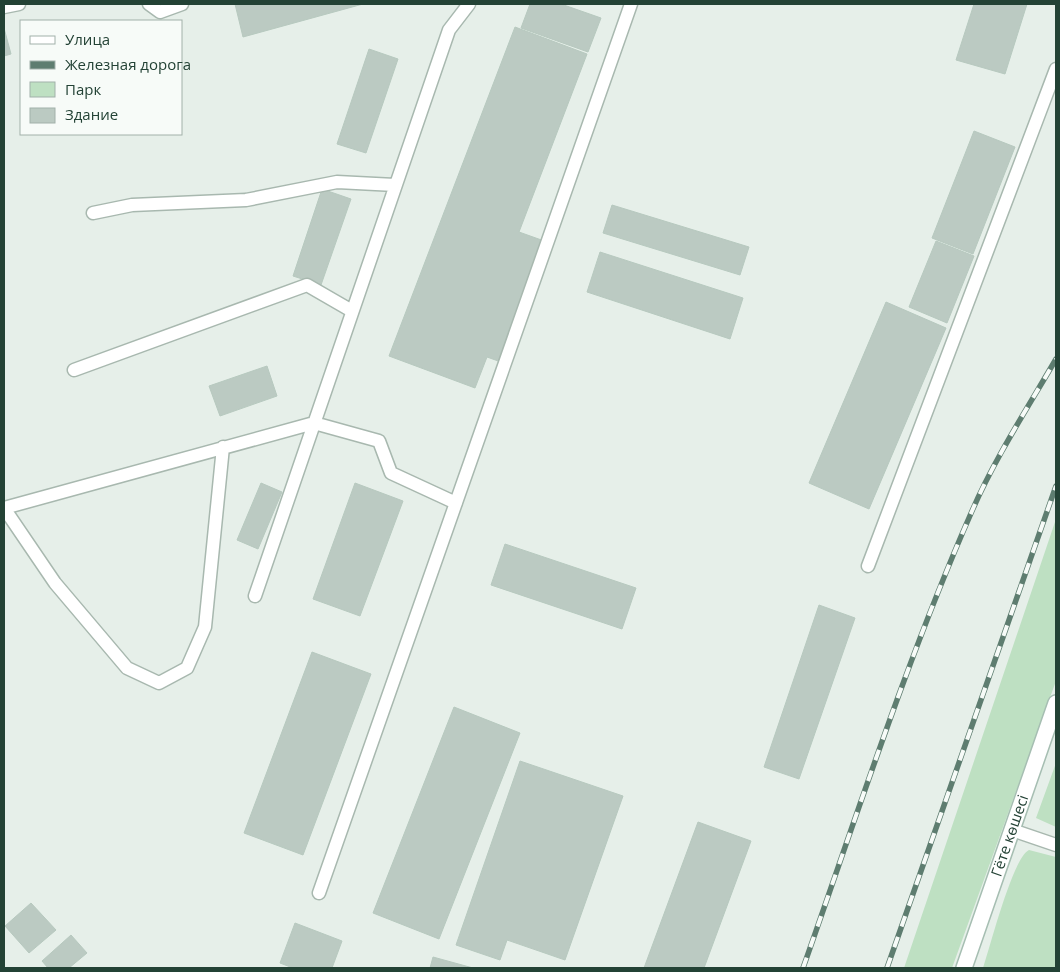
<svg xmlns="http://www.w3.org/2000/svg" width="1060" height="972" viewBox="0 0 1060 972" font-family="'Open Sans',sans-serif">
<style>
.green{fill:#bee0c2}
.building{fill:#bbcac2;stroke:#b7c9bf}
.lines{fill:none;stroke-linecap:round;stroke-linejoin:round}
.service-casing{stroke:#a8b8af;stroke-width:15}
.secondary-casing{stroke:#a6beb2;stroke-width:18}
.service{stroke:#fff;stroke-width:12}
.secondary{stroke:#fff;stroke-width:15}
.rail-casing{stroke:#5e7d70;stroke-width:5.5}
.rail{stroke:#f7fbf8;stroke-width:4;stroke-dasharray:11;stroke-linecap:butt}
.labels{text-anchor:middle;stroke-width:4.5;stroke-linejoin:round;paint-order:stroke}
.street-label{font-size:15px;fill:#234235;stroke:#f7fbf8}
</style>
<rect width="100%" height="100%" fill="#e6efe9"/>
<path class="green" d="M1056,519V681L952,968H904Z
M1056,763V827L1036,818Z
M1029,850L1056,857V968H983C990,947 1013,857 1029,850Z"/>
<path class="building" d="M235,4H363L243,37Z
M530,4H561L601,18L588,52L521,28Z
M974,4H1027L1005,74L956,60Z
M515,27L587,54L519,232L547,242L501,362L487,357L475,388L389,356Z
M4,28L11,54L4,56Z
M369,49L398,59L366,153L337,144Z
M974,131L1015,147L973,254L932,238Z
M322,189L351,199L321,285L293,276Z
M612,205L749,247L740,275L603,233Z
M936,241L974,256L947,323L909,307Z
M600,252L743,298L730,339L587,292Z
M886,302L946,328L869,509L809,483Z
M267,366L277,396L220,416L209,386Z
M261,483L282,492L258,549L237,540Z
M355,483L403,501L360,616L313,599Z
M505,544L636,588L622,629L491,585Z
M819,605L855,618L799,779L764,767Z
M312,652L371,674L303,855L244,833Z
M454,707L520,733L439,939L373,913Z
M520,761L623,796L565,960L507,940L500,960L456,945Z
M698,822L751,841L704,968H644Z
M31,903L56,930L29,953L5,926Z
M295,923L342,941L332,968H293L280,963Z
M71,935L87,953L69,968H48L42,961Z
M433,957L473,968H430Z"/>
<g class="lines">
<defs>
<path id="service" d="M149,4L160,12L182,4
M4,7L19,4
M93,213L132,205L246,200L337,182L395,185
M74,370L307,285L352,311
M4,508L314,423L379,441L391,473L456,503
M4,508L55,583L127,668L159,683L187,668L205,627L223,447
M868,566L1056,69
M255,596L449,30L469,4
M1012,830L1056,845
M319,893L631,4"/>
<g id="secondary">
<path id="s1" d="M964,968L1056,703"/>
</g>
</defs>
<use href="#service" class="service-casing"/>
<use href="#secondary" class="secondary-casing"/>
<use href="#service" class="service"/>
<use href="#secondary" class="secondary"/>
<defs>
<path id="rail" d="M803,968C857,815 907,659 972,511C995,458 1027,409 1056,359
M887,968L1056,486"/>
</defs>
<use href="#rail" class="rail-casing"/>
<use href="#rail" class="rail"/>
</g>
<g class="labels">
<g class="street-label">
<text dy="5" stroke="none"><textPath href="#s1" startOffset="140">Гёте көшесі</textPath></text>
</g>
</g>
<rect width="1060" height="972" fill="none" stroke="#234235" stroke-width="10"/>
<rect x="20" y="20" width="162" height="115" fill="#f7fbf8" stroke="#a2b1aa"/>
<rect x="30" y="36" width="25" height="8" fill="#ffffff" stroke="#a2b1aa"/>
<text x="65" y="45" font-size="15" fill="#234235">Улица</text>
<rect x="30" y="61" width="25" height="8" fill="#5e7d70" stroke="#a2b1aa"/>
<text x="65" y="70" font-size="15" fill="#234235">Железная дорога</text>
<rect x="30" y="82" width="25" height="15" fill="#bee0c2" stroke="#a2b1aa"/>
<text x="65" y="95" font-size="15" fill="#234235">Парк</text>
<rect x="30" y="108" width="25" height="15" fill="#bbcac2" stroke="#a2b1aa"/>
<text x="65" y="120" font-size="15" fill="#234235">Здание</text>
</svg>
